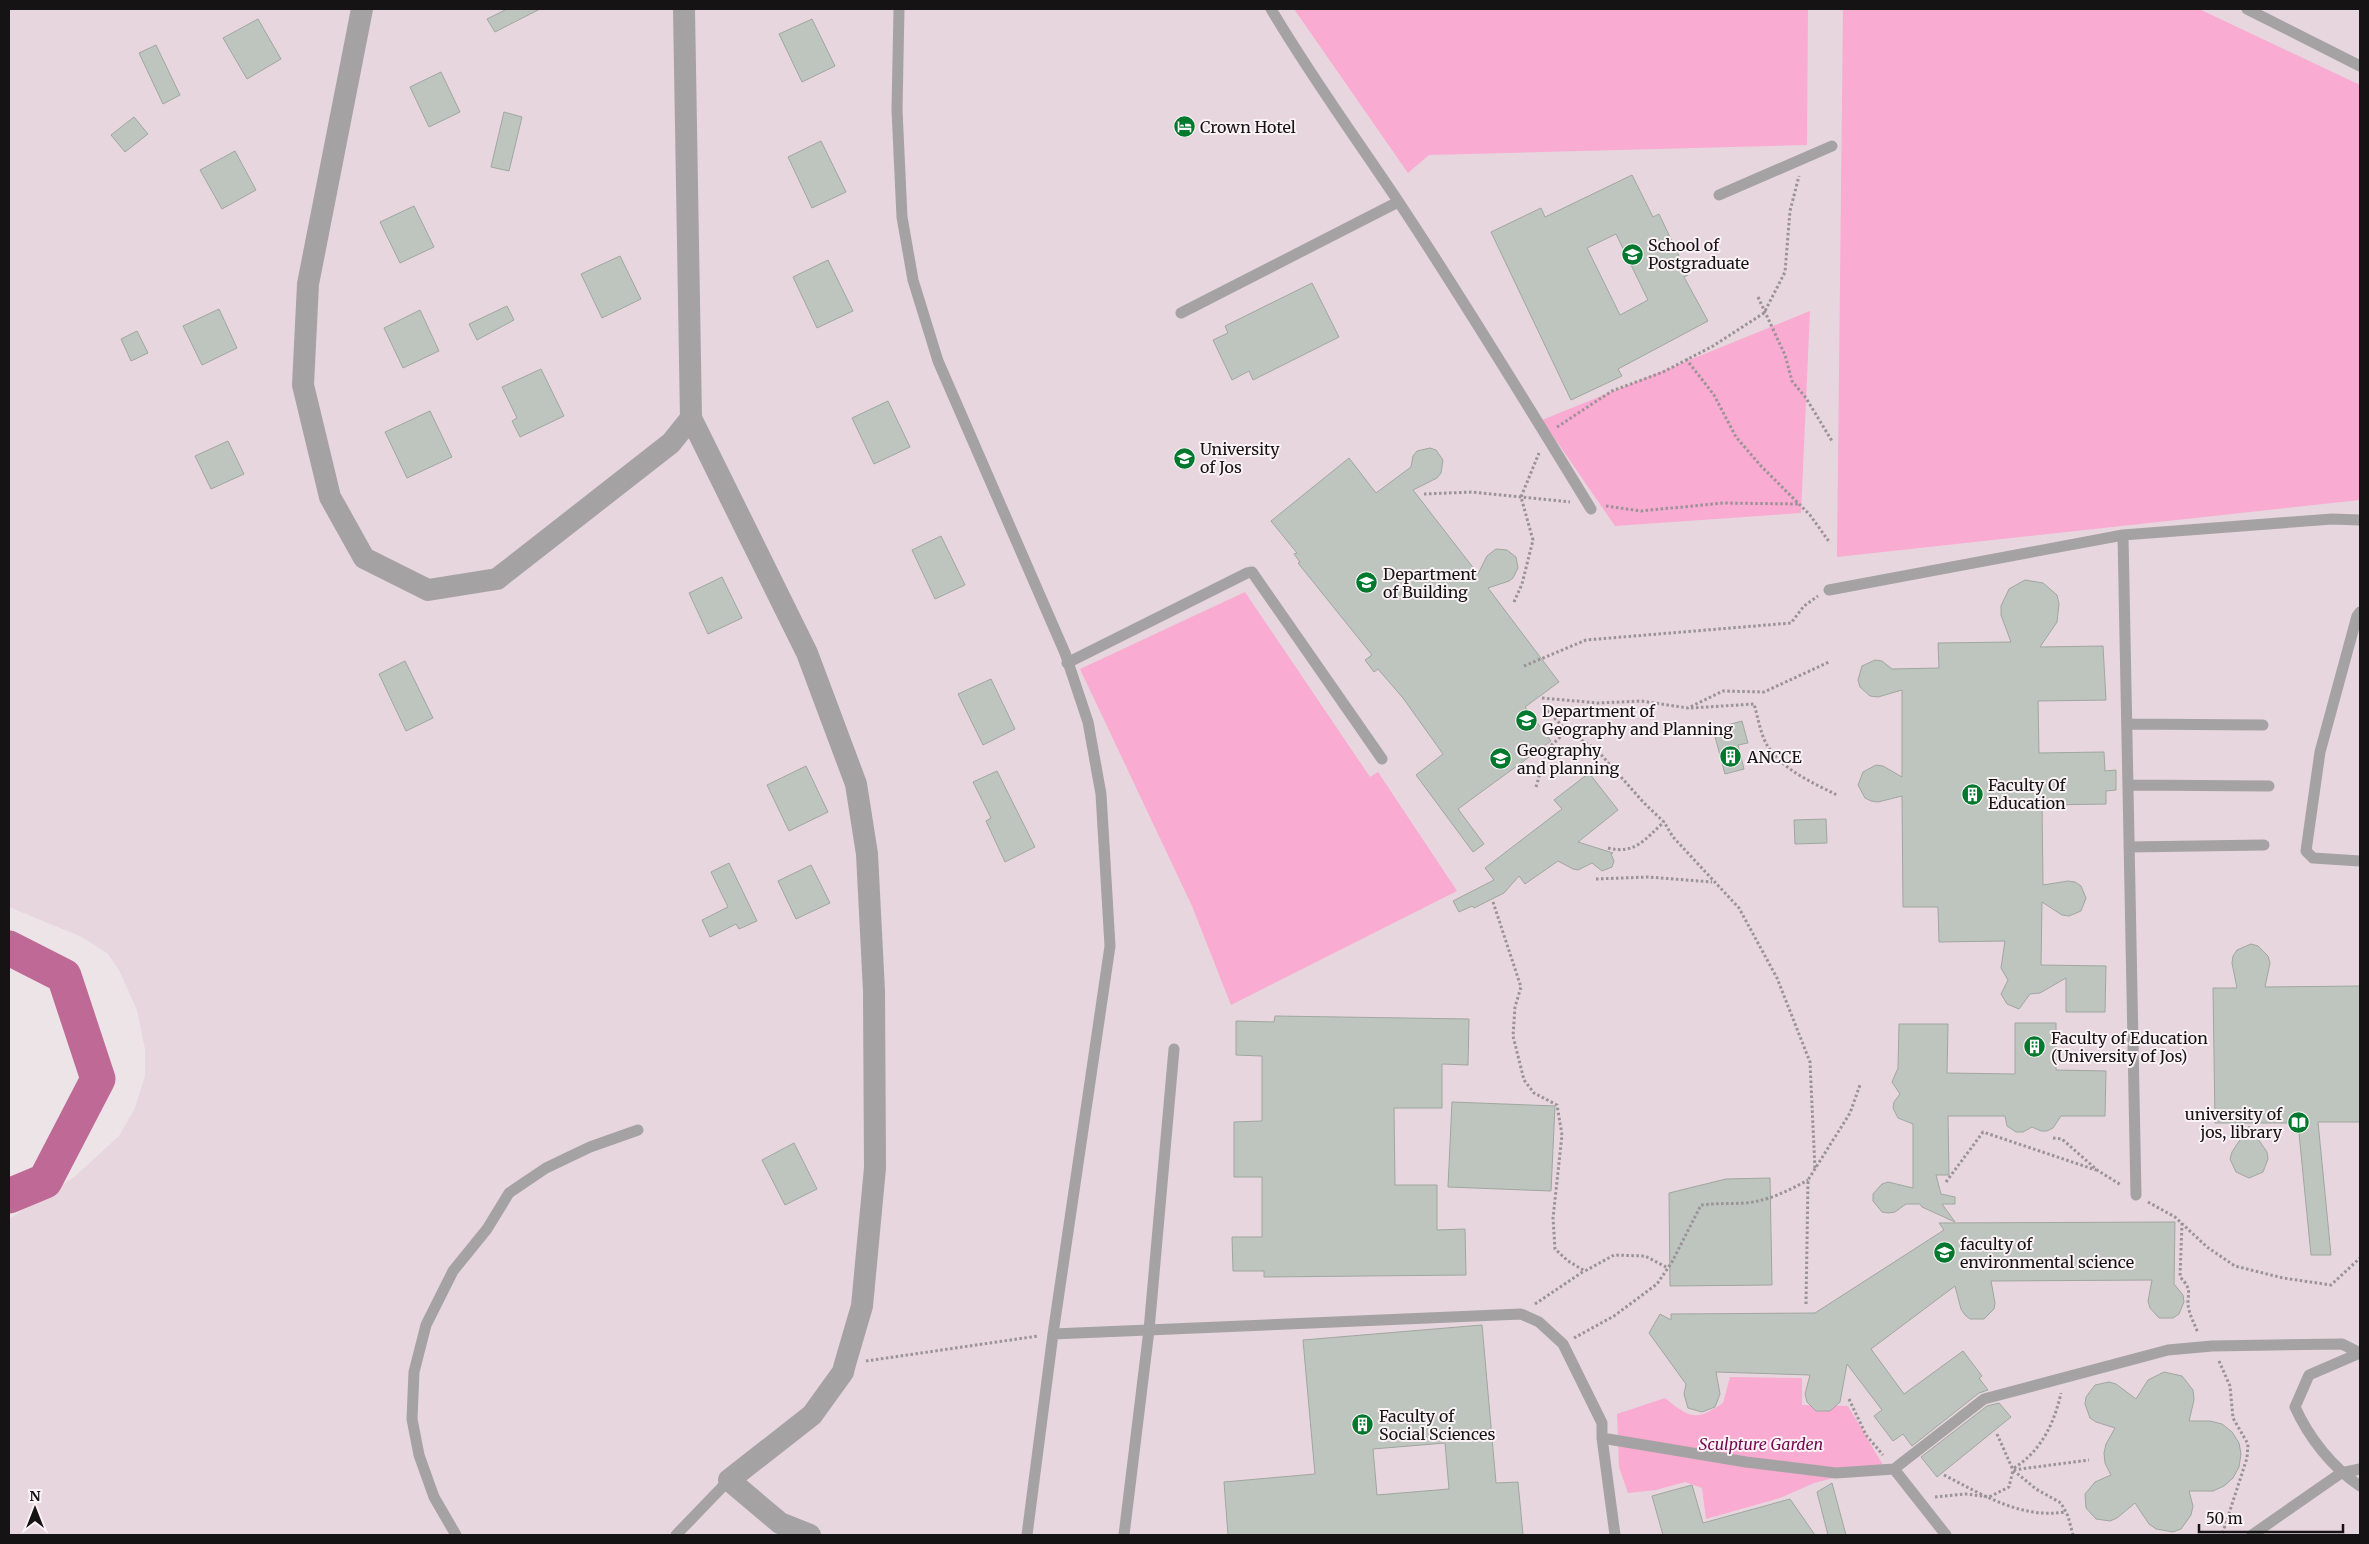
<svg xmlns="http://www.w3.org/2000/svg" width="2369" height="1544" viewBox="0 0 2369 1544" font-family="Merriweather,serif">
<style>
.built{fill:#e7d6dd}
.green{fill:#f9abd1}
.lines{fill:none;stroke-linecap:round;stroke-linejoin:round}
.river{stroke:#bf6a96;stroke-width:35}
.building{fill:#bec5bf;stroke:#a0a6a0;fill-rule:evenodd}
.path{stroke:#9a9396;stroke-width:3;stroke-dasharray:2.5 2.5;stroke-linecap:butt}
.lane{stroke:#a5a2a3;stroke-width:11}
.street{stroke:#a5a2a3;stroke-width:22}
.labels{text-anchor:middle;stroke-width:4;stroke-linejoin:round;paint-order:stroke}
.poi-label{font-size:16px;fill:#161314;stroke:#fbf2f6;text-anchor:start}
.park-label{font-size:16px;font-style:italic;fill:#750a4e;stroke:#fbf2f6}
</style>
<rect width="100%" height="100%" fill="#ede4e8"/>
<path class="built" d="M9,9H2360V1535H9V1219L74,1177L119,1136L135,1108L145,1076V1049L137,1010L119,970L107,953L82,937L9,907Z"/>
<path class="green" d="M1294,9H1808L1807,145L1429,155L1408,173Z
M1843,9H2199L2360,85V500L1837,557Z
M1810,311L1801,513L1615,526L1542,420Z
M1245,592L1370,777L1378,772L1457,891L1231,1005L1192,906L1080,669Z
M1730,1377L1802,1378V1405L1848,1406L1883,1465L1814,1483L1780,1498L1706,1519L1702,1488L1685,1482L1656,1490L1628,1493L1619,1467L1617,1414L1665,1398C1690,1418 1695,1422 1723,1403Z"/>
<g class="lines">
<path class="river" d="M9,948L64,976L98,1079L45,1181L9,1196"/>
</g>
<path class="building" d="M507,9H540L495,32L487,19Z
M258,19L281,59L247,79L223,38Z
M812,19L835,66L802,82L779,34Z
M156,45L180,95L163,104L139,53Z
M441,72L460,112L429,127L410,87Z
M504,112L522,117L509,171L491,167Z
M134,117L148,134L125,152L111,135Z
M821,141L846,192L812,208L788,157Z
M235,151L256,190L222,209L200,170Z
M1632,175L1653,217L1659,214L1688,275L1684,277L1708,321L1618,369L1622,376L1571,400L1491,232L1541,208L1545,217ZM1616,234L1648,300L1620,315L1587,248Z
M414,206L434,247L400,263L380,222Z
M620,256L641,299L602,318L581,274Z
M828,260L853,311L817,328L793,277Z
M1312,283L1339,337L1253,380L1249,371L1232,380L1213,340L1228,333L1225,326Z
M507,306L514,320L477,340L469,324Z
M219,309L237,348L202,365L183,326Z
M420,310L439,351L403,368L384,328Z
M137,331L148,353L131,361L121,339Z
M541,369L564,416L520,437L512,421L517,418L502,387Z
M888,401L910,447L874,464L852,418Z
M430,411L452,457L407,478L385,432Z
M228,441L244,474L211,489L195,456Z
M1430,448L1436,450L1443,460L1441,473L1437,478L1413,490L1478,574L1487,556L1496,549L1507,550L1516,557L1518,568L1513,578L1509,581L1488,588L1559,682L1525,707L1551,741L1458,809L1484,844L1473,852L1416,775L1443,754L1403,698L1378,669L1374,672L1365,660L1372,655L1298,563L1300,562L1294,554L1297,553L1271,521L1349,458L1376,493L1411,467L1413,456L1417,451Z
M941,536L965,585L935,599L912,550Z
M722,577L742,618L708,634L689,593Z
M2025,580L2043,583L2057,595L2059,604L2057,622L2040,647L2103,646L2106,700L2038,701L2039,753L2104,752L2105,771L2116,770V790L2106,791V804L2042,805L2043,885L2068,881L2075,882L2081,886L2086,898L2081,911L2069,916L2062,915L2042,902L2041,965L2106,966L2105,1012H2066V978L2040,993L2030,994L2019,1009L2007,1004L2001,994L2008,980L2001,968L2005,941L1939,942L1938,907H1903L1902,796L1878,802L1871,801L1865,798L1858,785L1863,772L1876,765L1883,766L1902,777V690L1878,697L1870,696L1860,687L1858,680L1862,666L1875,660L1882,661L1892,669L1939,668L1938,643L2011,642L2001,615V606L2009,589Z
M405,661L433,718L406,731L379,674Z
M991,679L1015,729L983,745L958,694Z
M1742,721L1748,743L1738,745L1744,769L1725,774L1713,729Z
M806,766L828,812L789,831L767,785Z
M997,771L1035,847L1005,862L986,821L991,818L973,782Z
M1589,773L1618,810L1578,842L1613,853L1611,854L1614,861L1612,867L1602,871L1592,863L1578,870L1573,869L1558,861L1525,884L1519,876L1504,893L1474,908L1472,906L1459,912L1453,901L1494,880L1485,868L1562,809L1554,800Z
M1826,819L1827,843L1795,844L1794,820Z
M729,863L757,921L739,929L736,924L710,937L702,920L728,907L711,872Z
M811,865L830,903L796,919L778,881Z
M2251,944L2258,946L2268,956L2270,963L2265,987L2360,986V1122H2318L2331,1255H2311L2298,1123H2215L2213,988H2237L2232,963L2233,956L2237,950Z
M1275,1016L1469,1019L1468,1065L1442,1064V1108H1394L1395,1185H1437V1230L1465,1229L1466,1275L1264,1277V1271H1233L1232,1237H1262V1177H1234V1122L1262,1121V1056L1236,1055V1021L1274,1022Z
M2015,1023H2056V1070L2106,1071L2105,1116H2061L2053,1128L2047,1131H2041L2032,1127L2023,1132H2016L2007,1126L2005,1116H1948L1949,1175H1936L1941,1194L1955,1197V1204H1942L1955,1222L1922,1207L1920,1204H1906L1895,1212L1888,1213L1882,1212L1873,1201V1194L1882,1184L1888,1182L1913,1188V1124L1898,1118L1893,1108L1894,1102L1900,1094L1892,1082L1898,1068L1899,1024H1948L1947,1073L2015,1074Z
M1452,1102L1555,1106L1551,1191L1448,1187Z
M2249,1126L2267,1152L2268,1159L2263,1172L2249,1178L2236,1172L2230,1159L2232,1152Z
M794,1143L817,1189L785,1205L762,1160Z
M1770,1178L1772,1285L1670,1286L1669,1193L1726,1179Z
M2175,1222L2174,1284L2183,1295L2184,1302L2179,1314L2173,1318H2159L2150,1308L2148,1301L2152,1280L1991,1281L1995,1303L1994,1309L1984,1319H1970L1965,1315L1961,1309L1955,1286L1871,1349L1904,1394L1963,1351L1982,1376L1979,1378L1988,1390L1979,1393L1912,1446L1903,1434L1893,1441L1874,1416L1882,1410L1847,1364L1840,1402L1830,1411H1816L1807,1402L1805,1394L1810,1375L1716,1372L1720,1394L1715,1407L1702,1412L1688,1408L1684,1394L1686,1384L1649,1333L1660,1314L1671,1320V1314L1815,1313L1944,1230L1939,1223Z
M1482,1325L1496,1483L1518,1482L1523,1535H1228L1224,1482L1315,1474L1303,1340ZM1445,1443L1449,1489L1377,1495L1373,1449Z
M2164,1372L2182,1376L2193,1390L2194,1400L2189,1421H2210L2222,1424L2232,1432L2239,1443L2241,1454L2239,1467L2233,1478L2224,1486L2213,1491H2189L2193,1506L2191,1515L2181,1529L2173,1532L2156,1529L2149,1524L2135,1503L2117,1518L2110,1521L2096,1519L2086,1508L2085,1494L2095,1482L2111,1475L2105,1463L2104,1453L2106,1444L2115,1428L2096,1422L2090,1418L2085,1404L2086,1397L2095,1385L2109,1382L2116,1384L2136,1399L2148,1380Z
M1999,1403L2011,1417L1937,1477L1921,1457L1987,1406Z
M1832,1483L1846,1535H1828L1817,1492Z
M1692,1485L1703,1523L1790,1499L1815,1535H1663L1652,1496Z"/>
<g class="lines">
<path class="path" d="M1758,297L1785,355L1792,381L1806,398L1832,441
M1686,359L1714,395L1736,437L1761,466L1810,515L1830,543
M1557,427L1612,391L1663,372L1713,346L1764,313L1785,272L1790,211L1799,176
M1424,494L1472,492L1570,502
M1606,506L1641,511L1723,503L1799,504
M1514,602L1522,584L1533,540L1521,497L1539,453
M1524,666L1586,640L1791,623L1804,606L1818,596
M1542,698L1598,703L1641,701L1688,708L1723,691L1764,692L1829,662
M1544,707L1567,731L1597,750L1644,803L1664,822L1673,837L1739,908L1777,978L1810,1062L1815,1170
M1691,708L1754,704C1758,717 1760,733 1767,745C1781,769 1813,783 1837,795
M1536,787L1547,749L1567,731
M1608,848C1635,855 1645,839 1664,822
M1596,879L1648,877L1712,882
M1493,902L1521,987L1515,1007L1513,1036L1524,1080L1534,1093L1557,1105L1562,1135L1553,1218L1555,1249L1568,1261L1585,1271L1614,1255L1645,1256L1668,1268
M2053,1138L2062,1139L2097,1170L2121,1185
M1946,1182L1983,1132L2096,1170
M2148,1202L2175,1217L2207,1247L2235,1266L2283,1278L2331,1285L2360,1258
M2182,1223L2180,1277C2195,1292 2185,1295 2189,1310C2191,1318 2195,1325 2198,1333
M1535,1304L1584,1271
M1806,1304L1808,1180L1850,1113L1860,1085
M1574,1338L1614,1316L1657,1284L1672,1262L1701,1205C1716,1203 1730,1204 1745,1203C1768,1201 1788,1191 1808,1180
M866,1361L1038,1336
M2219,1361L2230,1386L2233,1418L2248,1444L2247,1458L2222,1535
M1849,1399L1866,1435L1883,1455
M1997,1434L2013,1470L2036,1489L2061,1503L2068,1516L2073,1535
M2014,1468C2041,1451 2054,1424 2061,1393
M1944,1475C1983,1495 2021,1519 2065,1512
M1935,1497L1966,1494L1989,1497L2009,1487L2013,1470L2089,1460"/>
<path class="lane" d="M899,9L897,110L902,217L913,280L938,361L1065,653L1088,722L1101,794L1110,946L1053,1334L1027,1535
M1271,9C1310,75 1355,137 1398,201C1465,302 1528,406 1591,509
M2247,9L2360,66
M1719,195L1832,146
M1181,313L1398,202
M2123,535L2136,1195
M1829,590L2123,535L2332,519L2360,520
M2360,612L2357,616L2320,752L2306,851L2313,858L2360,861
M1067,663L1247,573L1252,572L1382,759
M2127,724L2263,725
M2128,785L2269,786
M2129,847L2264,845
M1053,1334L1521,1314L1539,1322L1563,1344L1602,1423V1438L1746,1462L1836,1473L1894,1469L1984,1399L2168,1350L2212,1346L2342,1344L2360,1353
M2360,1353L2309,1375L2295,1407C2309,1438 2332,1467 2360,1486
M1602,1438L1615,1535
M1894,1469L1946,1535
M456,1535L434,1497L419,1455L412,1419L414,1372L426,1325L453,1271L487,1229L509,1193L546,1168L590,1147L638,1130
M676,1535L729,1480
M1124,1535L1149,1330L1174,1049
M2252,1535L2341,1473L2360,1469"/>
<path class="street" d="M362,9L308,284L303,385L330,497L364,558L428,590L497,579L671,443L691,418
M684,9L691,418L807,653L856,784L867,854L874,991L875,1168L862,1306L845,1364L843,1372L812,1415L729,1480L780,1523L810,1535"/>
</g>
<defs>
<symbol id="hotel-disc" viewBox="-11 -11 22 22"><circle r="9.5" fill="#00782e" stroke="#fbf2f6"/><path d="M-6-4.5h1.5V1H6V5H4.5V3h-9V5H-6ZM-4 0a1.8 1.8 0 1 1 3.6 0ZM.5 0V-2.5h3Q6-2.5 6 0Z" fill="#fff"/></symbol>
<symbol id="school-disc" viewBox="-11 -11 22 22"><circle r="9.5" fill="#00782e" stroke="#fbf2f6"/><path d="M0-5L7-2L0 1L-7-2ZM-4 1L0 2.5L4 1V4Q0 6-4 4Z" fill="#fff"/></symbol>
<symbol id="university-disc" viewBox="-11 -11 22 22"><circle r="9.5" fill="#00782e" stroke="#fbf2f6"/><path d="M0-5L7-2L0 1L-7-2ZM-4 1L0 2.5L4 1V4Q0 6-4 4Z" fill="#fff"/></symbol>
<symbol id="building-disc" viewBox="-11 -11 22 22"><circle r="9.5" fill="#00782e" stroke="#fbf2f6"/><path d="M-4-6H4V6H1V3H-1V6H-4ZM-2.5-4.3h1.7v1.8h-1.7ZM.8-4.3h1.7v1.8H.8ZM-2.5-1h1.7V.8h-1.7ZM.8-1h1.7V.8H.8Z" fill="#fff"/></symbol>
<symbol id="library-disc" viewBox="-11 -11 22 22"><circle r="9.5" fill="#00782e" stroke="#fbf2f6"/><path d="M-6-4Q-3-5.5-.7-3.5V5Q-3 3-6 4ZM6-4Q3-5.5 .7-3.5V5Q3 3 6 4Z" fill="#fff"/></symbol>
</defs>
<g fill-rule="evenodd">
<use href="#hotel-disc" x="1172" y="114" width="25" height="25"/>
<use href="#school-disc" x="1620" y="242" width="25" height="25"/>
<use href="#university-disc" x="1172" y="446" width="25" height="25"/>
<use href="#school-disc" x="1354" y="570" width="25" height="25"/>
<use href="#school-disc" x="1514" y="708" width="25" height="25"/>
<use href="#building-disc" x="1718" y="744" width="25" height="25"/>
<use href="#school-disc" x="1488" y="746" width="25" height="25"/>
<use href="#building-disc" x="1960" y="782" width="25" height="25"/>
<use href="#building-disc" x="2022" y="1034" width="25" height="25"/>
<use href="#library-disc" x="2286" y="1110" width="25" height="25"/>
<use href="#university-disc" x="1932" y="1240" width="25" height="25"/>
<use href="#building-disc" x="1350" y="1412" width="25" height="25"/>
</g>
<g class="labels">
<g class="poi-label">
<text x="1200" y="133">Crown Hotel</text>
<text x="1648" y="251">School of<tspan x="1648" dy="18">Postgraduate</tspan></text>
<text x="1200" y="455">University<tspan x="1200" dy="18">of Jos</tspan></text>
<text x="1383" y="580">Department<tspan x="1383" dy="18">of Building</tspan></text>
<text x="1542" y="717">Department of<tspan x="1542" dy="18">Geography and Planning</tspan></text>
<text x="1517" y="756">Geography<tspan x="1517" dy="18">and planning</tspan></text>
<text x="1747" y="763">ANCCE</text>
<text x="1988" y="791">Faculty Of<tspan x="1988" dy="18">Education</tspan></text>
<text x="2051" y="1044">Faculty of Education<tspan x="2051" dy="18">(University of Jos)</tspan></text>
<text x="2282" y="1120" text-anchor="end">university of<tspan x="2282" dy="18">jos, library</tspan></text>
<text x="1960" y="1250">faculty of<tspan x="1960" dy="18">environmental science</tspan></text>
<text x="1379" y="1422">Faculty of<tspan x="1379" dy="18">Social Sciences</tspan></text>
</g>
<g class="park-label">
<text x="1761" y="1450">Sculpture Garden</text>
</g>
</g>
<rect width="2369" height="1544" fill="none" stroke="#161314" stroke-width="20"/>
<g transform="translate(35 1509)" stroke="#fbf2f6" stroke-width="4" paint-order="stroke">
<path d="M0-4L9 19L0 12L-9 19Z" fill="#161314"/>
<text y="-8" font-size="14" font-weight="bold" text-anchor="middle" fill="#161314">N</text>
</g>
<path d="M2199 1524v8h144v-8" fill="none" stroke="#161314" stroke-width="2.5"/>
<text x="2206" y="1524" font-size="15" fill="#161314" stroke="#fbf2f6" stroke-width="4" paint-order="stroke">50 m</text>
</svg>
